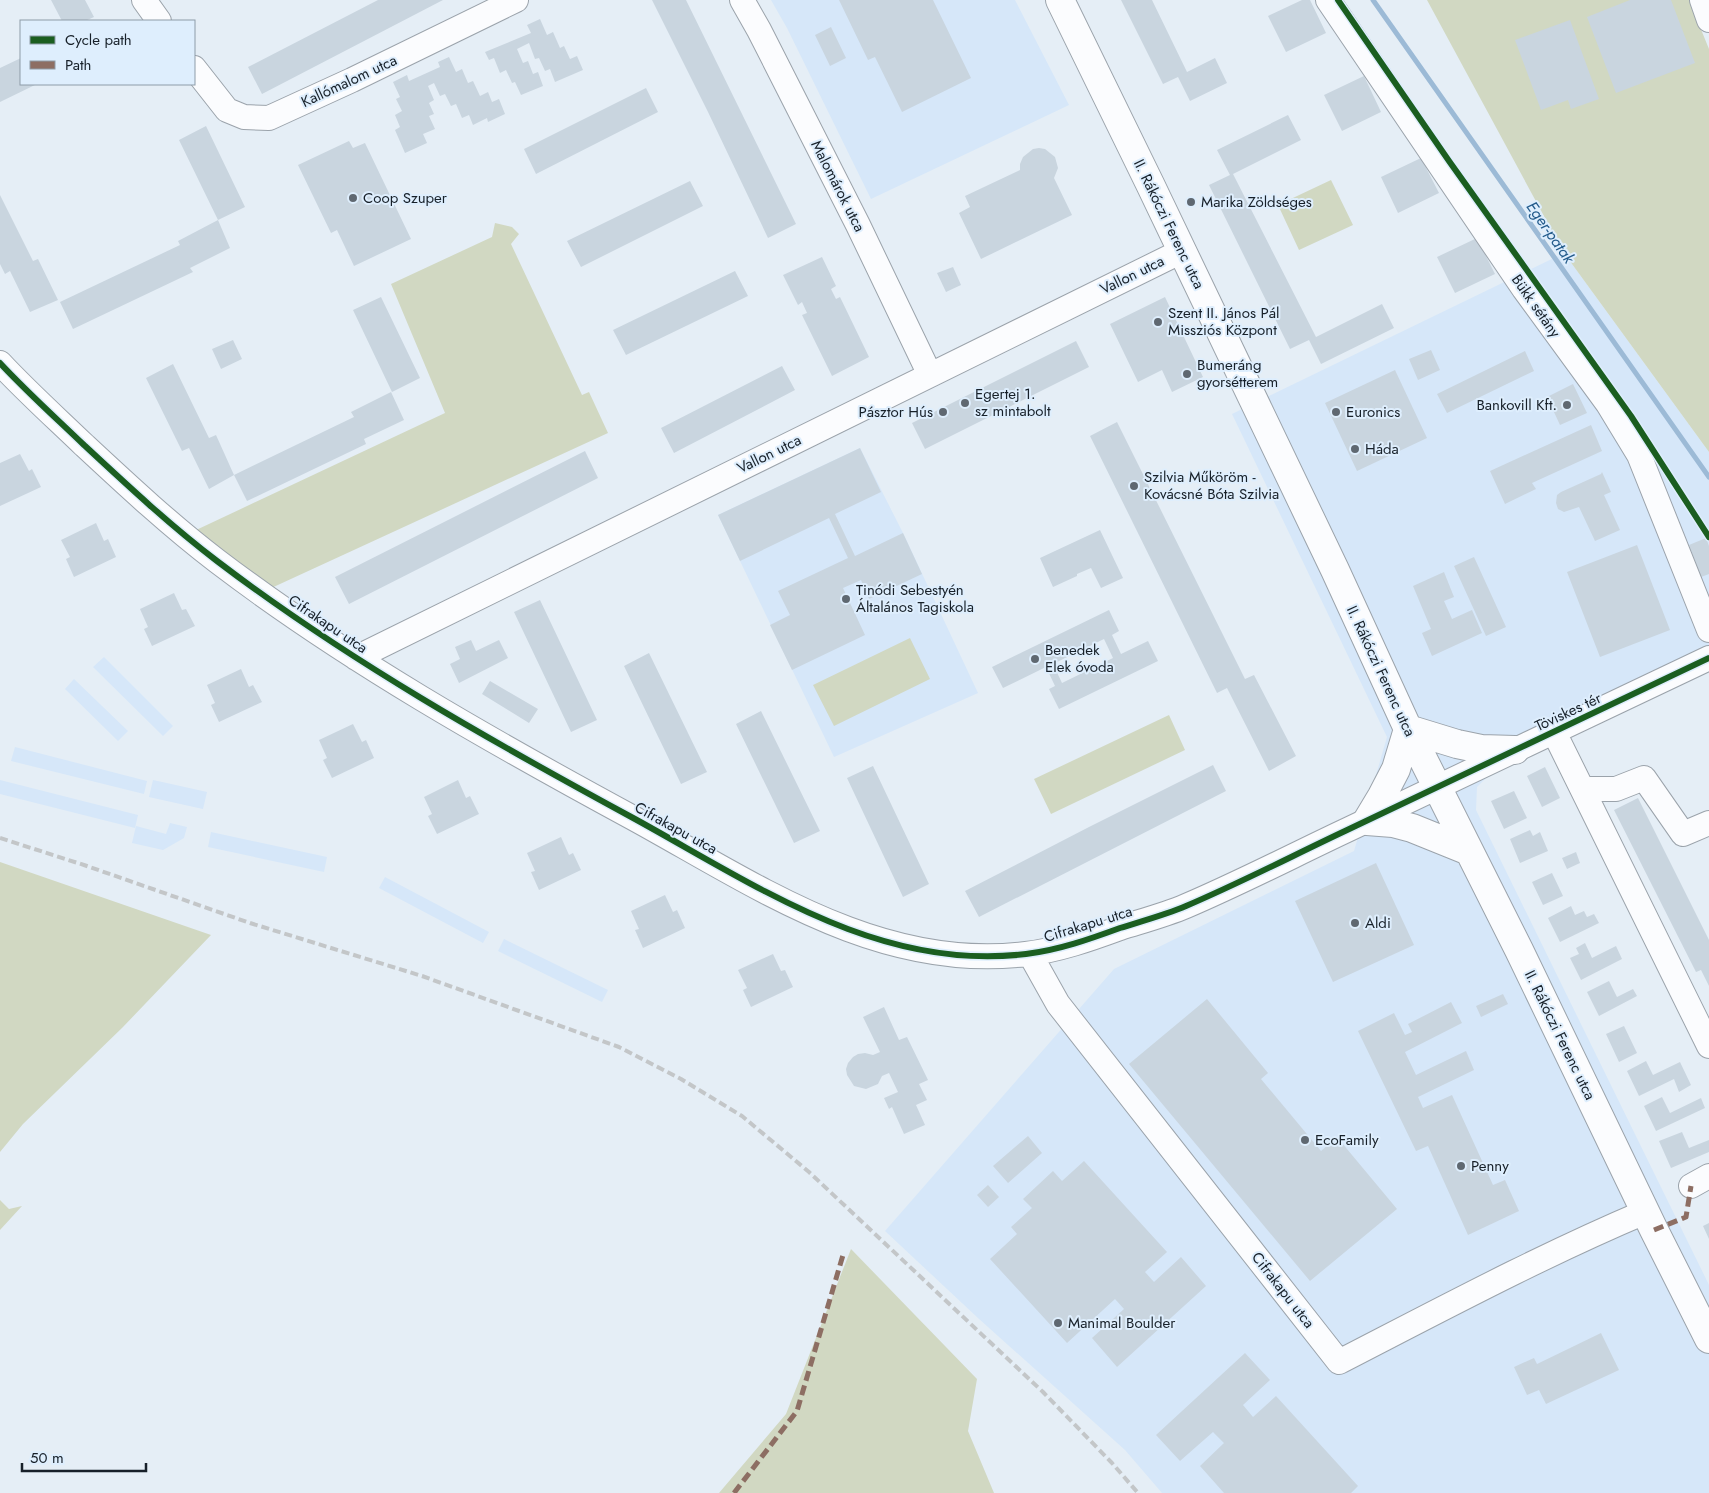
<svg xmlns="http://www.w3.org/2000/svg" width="1709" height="1493" viewBox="0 0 1709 1493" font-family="Jost,sans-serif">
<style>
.built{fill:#d6e7f9}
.green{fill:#d1d8c2}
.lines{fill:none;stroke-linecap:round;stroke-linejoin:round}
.stream{stroke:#9cbad6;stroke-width:5}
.building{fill:#c9d5df;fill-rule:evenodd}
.minor-casing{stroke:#9ba3ab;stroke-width:26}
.major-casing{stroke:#9ba3ab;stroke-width:30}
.minor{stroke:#fbfcfe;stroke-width:24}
.major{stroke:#fbfcfe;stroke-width:28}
.rail{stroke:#c3c6c8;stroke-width:4;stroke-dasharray:8 4;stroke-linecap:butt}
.quiet{stroke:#8d6e63;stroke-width:5;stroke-dasharray:10 5;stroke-linecap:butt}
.cycleway-casing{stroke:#deeefd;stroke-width:9}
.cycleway{stroke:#1b5e20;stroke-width:6}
.poi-dot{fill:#5f6871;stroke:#deeefd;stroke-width:2}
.labels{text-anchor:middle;stroke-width:4;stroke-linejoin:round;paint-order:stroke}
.street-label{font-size:15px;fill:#172029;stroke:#deeefd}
.poi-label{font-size:15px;fill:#172029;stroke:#deeefd;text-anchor:start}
.water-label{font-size:16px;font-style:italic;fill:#235b8b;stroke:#deeefd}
</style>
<rect width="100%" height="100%" fill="#e5eef6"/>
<path class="built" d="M771,0H1015L1069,105L871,199L787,28Z
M1564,253L1709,452V672L1491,773L1477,787L1476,810L1709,1285V1493H1162L1125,1450L978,1318L885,1231L1114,969L1354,851L1387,737L1232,414Z
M860,448L903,533L978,693L834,757L718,515Z
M104,657L173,726L163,736L93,667Z
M74,679L128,731L118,741L65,689Z
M15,747L147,781L144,794L11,761Z
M0,780L138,815L135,828L0,794Z
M153,780L207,792L203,809L149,797Z
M170,823L187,827L184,838L163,850L132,843L136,826L166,834Z
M211,832L327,857L324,872L208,847Z
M385,877L489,932L483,943L379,888Z
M504,939L608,990L602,1002L498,951Z"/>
<path class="green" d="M1427,0H1689L1709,49V452L1564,253Z
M1331,180L1353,225L1299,250L1278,205Z
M495,223L512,227L519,234L511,244L582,395L589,392L608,433L267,590L194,531L445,413L391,284L492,237Z
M910,638L930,679L834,726L813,685Z
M1169,715L1185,750L1051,814L1034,779Z
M0,862L211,935L123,1027L23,1124L0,1152Z
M0,1200L9,1209L22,1206L0,1230Z
M851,1249L977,1379L968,1431L994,1493H719L786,1414Z"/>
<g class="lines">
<path class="stream" d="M1373,0L1709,477"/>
</g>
<path class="building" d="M51,0H85L94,17L85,21H62Z
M378,0H443L262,94L248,67Z
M652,0H686L796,224L768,238L708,112Z
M839,0H933L971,78L902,112L875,57L868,60Z
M1121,0H1152L1187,72L1215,58L1227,83L1190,101L1178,77L1163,84Z
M1302,0H1310L1326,33L1286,52L1268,16Z
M1630,0H1671L1695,63L1616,93L1587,17Z
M540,19L547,35L553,32L560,48L564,46L570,59L577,56L583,70L555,82L550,69L545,71L539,58L535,59L529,43L517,49L523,63L528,61L533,74L538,72L543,86L521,95L515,82L512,83L506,70L500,73L494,58L489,60L485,52L531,33L527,25Z
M1570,20L1599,99L1571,109L1568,100L1541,110L1515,40Z
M831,27L846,58L830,66L815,35Z
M449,57L456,72L462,69L468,83L473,81L480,96L488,92L492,102L499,99L505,114L488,122L487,118L473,125L469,115L462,118L456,104L451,106L445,94L440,96L434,83L428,86L434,100L429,103L434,114L429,116L435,129L423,134L427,143L405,153L395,130L400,127L395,115L402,111L396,99L400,97L393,82L407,75L409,81L440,67L438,62Z
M21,58V84H37L0,102V68Z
M1364,76L1381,112L1342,131L1324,95Z
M646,88L658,112L536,174L524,149Z
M1288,115L1301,140L1233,174L1316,337L1382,304L1394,328L1321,364L1309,340L1290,349L1209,185L1230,175L1217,150Z
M206,126L245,207L218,220L179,140Z
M349,141L353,148L365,143L411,239L354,266L337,230L331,233L298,165Z
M1039,148L1045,149L1055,157L1058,168L1054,178L1072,215L981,259L959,213L970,207L965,196L1020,170V164L1023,157L1033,149Z
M1421,158L1439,193L1398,213L1381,177Z
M690,181L703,206L581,267L567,241Z
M0,195L33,261L38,259L58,300L30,312L10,271L5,274L0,264Z
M218,220L230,248L190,268L193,272L73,329L60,302L180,245L178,241Z
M1477,238L1495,274L1455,293L1437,257Z
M822,257L836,286L831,289L836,299L840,297L869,357L832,376L802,315L807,313L802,302L798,305L783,275Z
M953,267L961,285L946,292L937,273Z
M735,271L748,296L626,355L613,330Z
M381,297L420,378L392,392L353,310Z
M1165,297L1203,377L1172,392L1162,370L1138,382L1110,324Z
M233,340L242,359L221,369L212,349Z
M1076,341L1089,367L925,449L912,423Z
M1431,350L1440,370L1418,380L1409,359Z
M1525,351L1534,371L1447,413L1437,394Z
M173,364L209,438L216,435L234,475L209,489L189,448L182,451L146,378Z
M782,366L795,390L674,453L661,428Z
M1395,370L1427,438L1357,471L1325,403Z
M1573,384L1587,413L1560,425L1547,397Z
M391,392L404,420L364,439L366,444L247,501L234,475L354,417L351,412Z
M1117,422L1245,679L1254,675L1296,756L1269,771L1227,688L1217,693L1090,436Z
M1591,425L1602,451L1532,483L1536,489L1505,504L1490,471Z
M860,448L881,492L835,514L855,556L903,533L922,574L869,599L861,580L843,588L865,635L792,670L770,625L790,615L778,591L848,558L829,518L740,561L718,515Z
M585,451L598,478L349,604L335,577Z
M20,454L29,471L32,469L41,487L0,506V463Z
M1602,472L1611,492L1604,495L1620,530L1595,541L1579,507L1564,512L1558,509L1556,503L1557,495L1561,492L1601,474Z
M96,523L104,541L108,539L116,557L74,577L66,559L70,557L61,540Z
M1100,530L1123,578L1101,588L1091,568L1077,574V576L1053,587L1040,558Z
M1706,538L1709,546V574L1701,577L1689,545Z
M1637,545L1670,630L1600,657L1567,572Z
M1474,557L1506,627L1486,636L1454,566Z
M1444,572L1454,597L1444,601L1452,619L1472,610L1482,633L1432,656L1422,633L1431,629L1413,586Z
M174,593L182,610L186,609L195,626L152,646L144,629L148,627L140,609Z
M540,600L597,720L571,732L514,612Z
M1109,610L1119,631L1112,635L1121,654L1148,641L1158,661L1059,709L1049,689L1055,686L1046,667L1003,688L992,667ZM1104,639L1113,658L1062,683L1053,664Z
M471,640L476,651L499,640L508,658L459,683L450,664L460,659L455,647Z
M649,653L707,772L681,784L624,666Z
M241,669L249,687L253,685L262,702L219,722L211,705L215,703L207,685Z
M490,681L538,709L529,723L482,694Z
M761,711L820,831L794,843L736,724Z
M353,724L362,742L366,740L374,758L332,778L323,760L327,758L319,740Z
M1213,765L1226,791L979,917L965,891L1089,827Z
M873,766L929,884L903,897L847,778Z
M1545,767L1560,798L1542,807L1527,776Z
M458,780L466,798L470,796L479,814L437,834L428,816L432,814L424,797Z
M1514,791L1527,818L1504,829L1491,801Z
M1638,798L1709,940V986L1701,970L1696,972L1614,810Z
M1530,830L1533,836L1540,832L1548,851L1520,863L1510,839Z
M561,837L569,855L573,853L581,870L539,890L531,872L535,871L527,853Z
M1576,852L1580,863L1567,869L1562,858Z
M1376,863L1414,945L1333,982L1295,901Z
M1552,873L1563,896L1543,905L1532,882Z
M665,895L673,912L677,910L685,928L643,948L635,930L639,929L631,911Z
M1571,906L1575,915L1584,911L1587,917L1594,914L1599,923L1560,942L1548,918Z
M1585,943L1592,958L1616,946L1622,959L1581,980L1570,958L1579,954L1576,948Z
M773,954L781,971L785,970L793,987L751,1007L743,990L747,988L738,970Z
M1609,981L1617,997L1633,989L1637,996L1599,1016L1587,992Z
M1503,994L1508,1004L1481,1017L1476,1006Z
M1207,999L1268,1073L1261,1079L1321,1151L1337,1137L1397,1209L1310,1281L1129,1064Z
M1451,1002L1462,1023L1405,1052L1416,1075L1466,1051L1474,1070L1418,1097L1423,1108L1452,1095L1493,1185L1505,1180L1519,1211L1468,1235L1428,1146L1416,1151L1358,1031L1394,1013L1405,1035L1412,1032L1408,1024Z
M884,1007L899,1040L907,1037L928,1080L919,1084L927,1100L916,1105L925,1125L904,1134L892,1107L889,1109L884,1098L898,1092L889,1073L882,1076L878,1084L866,1089L854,1086L847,1075L846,1069L848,1063L853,1057L858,1054L865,1053L873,1055L880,1052L863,1017Z
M1624,1026L1637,1053L1619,1062L1606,1034Z
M1646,1061L1653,1075L1680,1062L1691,1085L1679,1092L1674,1079L1639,1096L1627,1071Z
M1662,1097L1670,1113L1701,1098L1705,1108L1656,1131L1644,1106Z
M1682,1132L1689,1148L1709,1140V1152L1671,1168L1659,1141Z
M1028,1136L1042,1153L1008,1183L993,1166Z
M1084,1161L1167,1252L1145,1272L1154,1282L1181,1257L1206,1286L1117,1367L1092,1338L1124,1309L1115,1299L1067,1343L990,1259L1017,1234L1011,1227L1032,1208L1023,1199L1053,1171L1062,1181Z
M988,1185L999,1197L988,1207L977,1195Z
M1709,1223V1239L1703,1226Z
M1601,1333L1619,1370L1546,1404L1539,1390L1527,1395L1514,1367L1534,1358L1537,1364Z
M1245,1353L1270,1380L1243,1405L1253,1417L1276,1396L1358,1486L1351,1493H1224L1200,1466L1224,1443L1213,1432L1180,1461L1156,1435Z"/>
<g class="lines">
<defs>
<path id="minor" d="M144,0L159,21
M742,0L759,30L858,225L930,375
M1328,0L1524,289L1608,404L1639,455L1709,630
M1702,0L1709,20
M194,68L227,110L244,117L269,118L352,80L516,0
M0,363C27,392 56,418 84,445C127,485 171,526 217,561C347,660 491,741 635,819C757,886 880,972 1026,954C1059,950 1090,939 1120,928C1142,921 1165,915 1186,906C1240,883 1292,856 1345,831C1466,773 1588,716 1709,658
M356,658L1182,251
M1554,732L1709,1046
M1583,789H1616L1644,778L1683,834L1709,823
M1030,954L1058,1004L1339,1362C1440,1310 1541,1256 1645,1212
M1691,1186L1709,1176"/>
<path id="major" d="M1060,0L1150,184L1335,570L1408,729L1519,950L1654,1230L1709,1339
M1408,729L1396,769L1382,796L1367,821L1393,823L1412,828L1469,851
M1408,729L1457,744L1481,749L1515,750"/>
</defs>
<use href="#minor" class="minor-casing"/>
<use href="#major" class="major-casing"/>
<use href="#minor" class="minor"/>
<use href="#major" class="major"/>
<path class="rail" d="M0,838L84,865L250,923L422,976L619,1047L681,1079L742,1116L809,1172L1043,1392L1112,1463L1138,1493"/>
<path class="quiet" d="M1654,1230L1686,1217L1691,1186
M734,1493L797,1411L843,1255"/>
<defs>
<path id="cycleway" d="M1338,0L1449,161L1631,416L1709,537
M0,363C27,392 56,418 84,445C127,485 171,526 217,561C347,660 491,741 635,819C757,886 880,972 1026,954C1059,950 1090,939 1120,928C1142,921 1165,915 1186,906C1240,883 1292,856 1345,831C1466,773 1588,716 1709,658"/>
</defs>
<use href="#cycleway" class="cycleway-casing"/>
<use href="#cycleway" class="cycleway"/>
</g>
<g class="poi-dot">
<circle cx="353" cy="198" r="5"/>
<circle cx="1191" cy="202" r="5"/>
<circle cx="1158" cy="322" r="5"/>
<circle cx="1187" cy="374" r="5"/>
<circle cx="965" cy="403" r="5"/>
<circle cx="1567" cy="405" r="5"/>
<circle cx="943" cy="412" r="5"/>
<circle cx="1336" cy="412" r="5"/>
<circle cx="1355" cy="449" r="5"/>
<circle cx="1134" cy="486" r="5"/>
<circle cx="846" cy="599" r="5"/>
<circle cx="1035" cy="659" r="5"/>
<circle cx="1355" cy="923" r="5"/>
<circle cx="1305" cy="1140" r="5"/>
<circle cx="1461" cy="1166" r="5"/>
<circle cx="1058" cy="1323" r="5"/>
</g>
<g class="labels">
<g class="street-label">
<text transform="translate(349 81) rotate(-25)" y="5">Kallómalom utca</text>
<text transform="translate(838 186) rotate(63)" y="5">Malomárok utca</text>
<text transform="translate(1169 224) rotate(64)" y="5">II. Rákóczi Ferenc utca</text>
<text transform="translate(1132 275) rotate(-26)" y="5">Vallon utca</text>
<text transform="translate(1536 306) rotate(55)" y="5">Bükk sétány</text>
<text transform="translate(769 454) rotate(-26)" y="5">Vallon utca</text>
<text transform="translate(328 624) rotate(34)" y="5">Cifrakapu utca</text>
<text transform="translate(1381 671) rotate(65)" y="5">II. Rákóczi Ferenc utca</text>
<text transform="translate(1568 712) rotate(-25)" y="5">Töviskes tér</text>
<text transform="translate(676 828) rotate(29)" y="5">Cifrakapu utca</text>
<text transform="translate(1088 924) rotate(-17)" y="5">Cifrakapu utca</text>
<text transform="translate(1560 1035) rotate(64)" y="5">II. Rákóczi Ferenc utca</text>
<text transform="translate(1283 1290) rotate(52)" y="5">Cifrakapu utca</text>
</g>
<g class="poi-label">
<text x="363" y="203">Coop Szuper</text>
<text x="1201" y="207">Marika Zöldséges</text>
<text x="1168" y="318">Szent II. János Pál<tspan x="1168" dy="17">Missziós Központ</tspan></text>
<text x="1197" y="370">Bumeráng<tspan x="1197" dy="17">gyorsétterem</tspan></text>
<text x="975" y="399">Egertej 1.<tspan x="975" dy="17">sz mintabolt</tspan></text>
<text x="1557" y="410" text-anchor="end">Bankovill Kft.</text>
<text x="933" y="417" text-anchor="end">Pásztor Hús</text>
<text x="1346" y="417">Euronics</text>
<text x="1365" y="454">Háda</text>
<text x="1144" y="482">Szilvia Műköröm -<tspan x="1144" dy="17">Kovácsné Bóta Szilvia</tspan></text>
<text x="856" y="595">Tinódi Sebestyén<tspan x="856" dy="17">Általános Tagiskola</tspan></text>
<text x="1045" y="655">Benedek<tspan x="1045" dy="17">Elek óvoda</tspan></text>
<text x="1365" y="928">Aldi</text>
<text x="1315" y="1145">EcoFamily</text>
<text x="1471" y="1171">Penny</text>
<text x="1068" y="1328">Manimal Boulder</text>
</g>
<g class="water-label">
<text transform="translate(1551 232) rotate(55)" y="6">Eger-patak</text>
</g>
</g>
<rect x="20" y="20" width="175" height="65" fill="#deeefd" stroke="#8e9ca8"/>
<rect x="30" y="36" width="25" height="8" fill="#1b5e20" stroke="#8e9ca8"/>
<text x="65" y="45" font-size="15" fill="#172029">Cycle path</text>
<rect x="30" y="61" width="25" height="8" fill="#8d6e63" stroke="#8e9ca8"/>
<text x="65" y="70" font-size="15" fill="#172029">Path</text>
<path d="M22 1463v8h124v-8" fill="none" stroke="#172029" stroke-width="2.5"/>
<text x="30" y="1463" font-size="15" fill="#172029" stroke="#deeefd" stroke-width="4" paint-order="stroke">50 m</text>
</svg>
